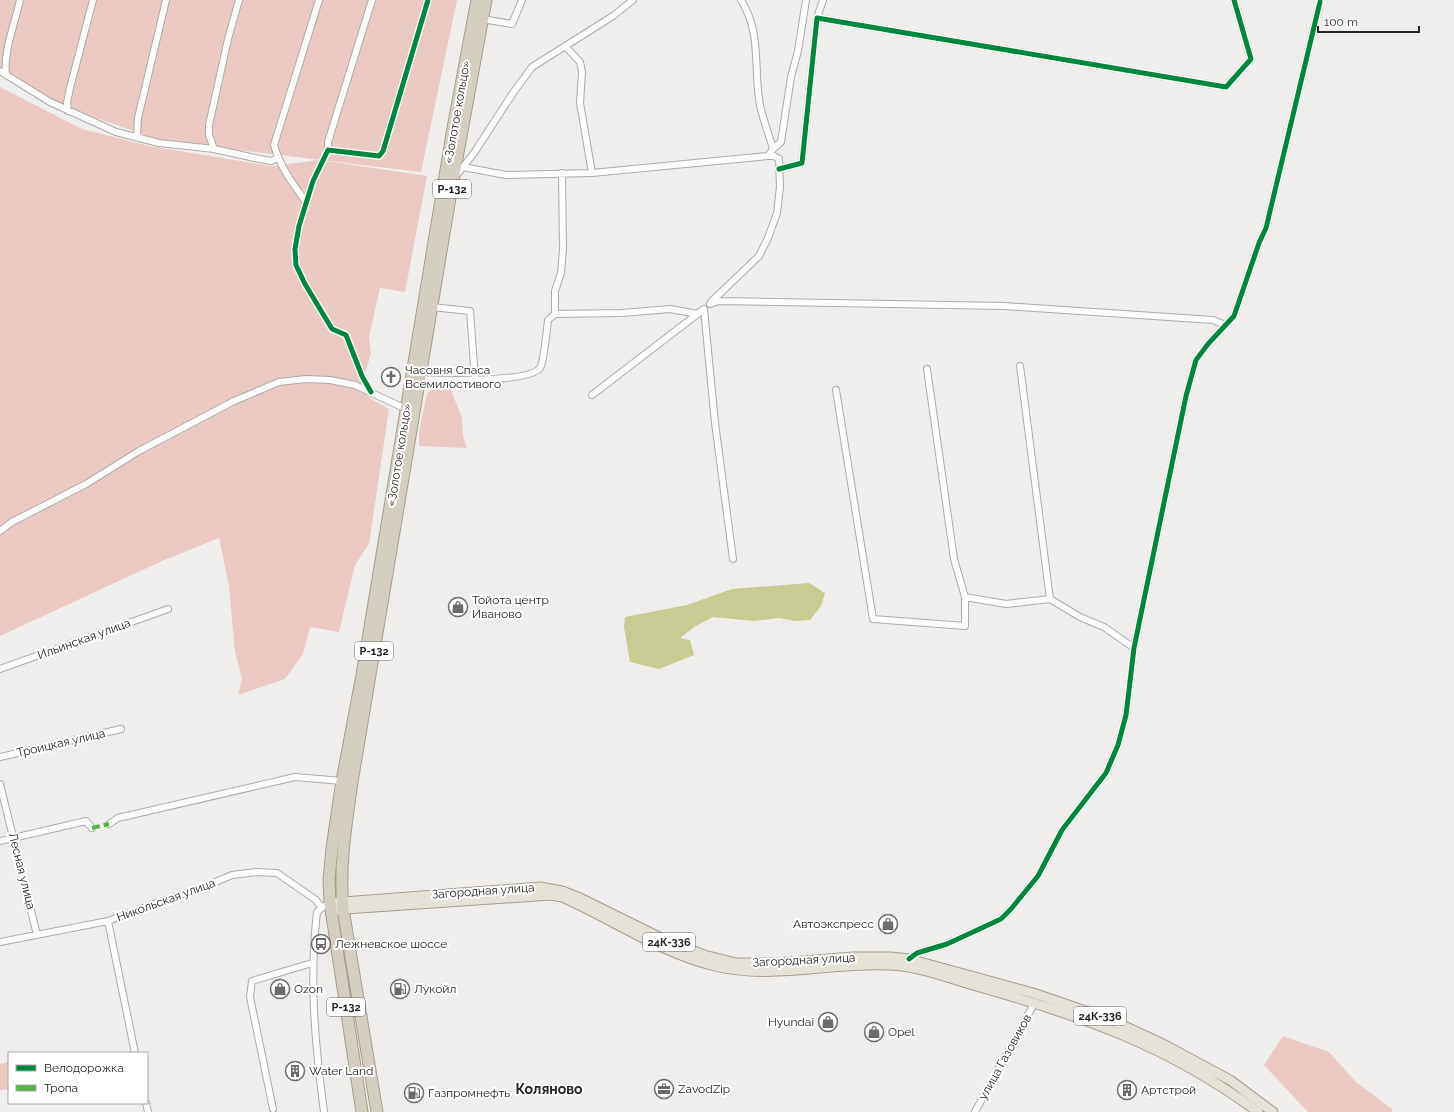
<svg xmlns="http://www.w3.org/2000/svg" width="1454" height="1112" viewBox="0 0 1454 1112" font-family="Raleway,sans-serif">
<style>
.green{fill:#ebcac4}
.water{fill:#c6cc92}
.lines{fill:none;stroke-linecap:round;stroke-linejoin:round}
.street-casing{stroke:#adaba9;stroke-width:8}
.primary-casing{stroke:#a49e8d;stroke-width:11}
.highway-casing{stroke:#a49e8d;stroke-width:13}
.street{stroke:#fdfcfc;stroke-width:6}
.primary{stroke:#e5e2d8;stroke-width:9}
.highway{stroke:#d4cfc1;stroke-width:11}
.quiet{stroke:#55b245;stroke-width:4;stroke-dasharray:8 4;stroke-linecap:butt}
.cycleway-casing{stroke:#fff;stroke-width:8}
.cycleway{stroke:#00873e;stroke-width:5}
.labels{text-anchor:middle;stroke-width:4;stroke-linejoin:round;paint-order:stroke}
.shield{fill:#fff;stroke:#666664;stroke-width:1}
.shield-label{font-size:11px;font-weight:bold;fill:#252422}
.street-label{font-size:12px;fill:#252422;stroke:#fff}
.poi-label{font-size:12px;fill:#252422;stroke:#fff;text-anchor:start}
.quarter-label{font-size:14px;font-weight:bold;fill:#252422;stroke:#fff}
</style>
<rect width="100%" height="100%" fill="#f0eeec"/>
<path class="green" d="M0,0H457L421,172L163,141L55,104L0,68Z
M0,87L82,129L149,146L272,166L319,160L427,176L405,292L380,288L369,337L371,353L362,384L371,399L389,409L369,544L355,565L339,632L310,627L303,654L285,679L238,695L242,679L235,652L229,586L219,538L162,561L0,636Z
M440,385L451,390L462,418L463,436L467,448L419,446V432L427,393Z
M1283,1036L1329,1052L1356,1082L1392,1109V1112H1308L1264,1065Z
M9,1062V1089L0,1090V1064Z"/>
<path class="water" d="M809,583L825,593L821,606L810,620L796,621L779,618L754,621L713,617L694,627L680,638L690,640L694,655L659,669L630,662L624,627L625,617L687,605L732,589Z"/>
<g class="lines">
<defs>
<path id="street" d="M817,18L823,0
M482,19L512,24L522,0
M565,46L580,62L582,72L580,103L592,173
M0,71L50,102L116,132L159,143L214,149L255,158L271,161L278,158
M6,75C3,52 15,23 20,0
M68,111L67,103L70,88L93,0
M137,137L138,118L166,0
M214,149L209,135V125L228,39L239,0
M773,149L781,142L791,77L798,51L806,0
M328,150V142L372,0
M463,167L506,175L592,173L768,156L773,149C769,133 761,116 759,99C754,64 761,32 741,0
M779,169L802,163L817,18L1226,87L1251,59L1234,0
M455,177L474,153L513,93L532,67L613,16L633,0
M306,202C293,184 280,167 274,145L319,0
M711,302L759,256L768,238L777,213L780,187L779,159L774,156H768
M710,304L718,301L1004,306L1213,320L1225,325
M432,307L470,311L475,379
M555,314L622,313L670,309L698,314
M1020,366L1050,599L1080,617L1104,627L1134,648
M927,369L954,559L965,597
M420,379C440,380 529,383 540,368C544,361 547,329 548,320L555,314V291L561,273L563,249L562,173
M836,390L873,619L965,626V597L1006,604L1050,599
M371,392L362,376L346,335L332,329L305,284L296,265L295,249L299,226L313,181L328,150L379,156L383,151L428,0
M592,395L704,309L715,423L733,559
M0,531L12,522L86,484L139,451L234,401L279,382L306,379L330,380L355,385L406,409
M0,669L168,609
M0,757L121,729
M0,784L37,935
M109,824L118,818L295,777L342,781
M0,841L86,821L92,828
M324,906L317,912C309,981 315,1043 324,1112
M108,921L135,1053
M0,942L108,921L154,904L204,887L232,875L257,872L277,873L316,900L321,907
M909,959L917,953L947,944L1001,919L1011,909L1038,876L1062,830L1106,773L1118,745L1126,715L1134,648L1186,396L1196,360L1208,344L1234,316L1259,243L1266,228L1320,2
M146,1103L148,1112
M273,1109L250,997L252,981L312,963
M975,1112L1035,1002"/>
<path id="primary" d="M330,903L540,887L562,891L580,898L665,940L704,955L736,963H778L853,957H891L909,959L1033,993L1109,1019L1163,1044L1230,1080L1273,1112
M331,910L550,895L562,897C612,919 661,953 715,966C772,980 832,962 890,965C920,966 951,979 980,987C1085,1017 1169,1046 1258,1112"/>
<path id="highway" d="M362,1112L330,903L329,880L332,848L342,781L362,675L453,128L477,0
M377,1112L343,909C339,864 346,826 352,782L453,180L486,0"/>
</defs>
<use href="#street" class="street-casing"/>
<use href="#primary" class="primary-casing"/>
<use href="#highway" class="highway-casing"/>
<use href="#street" class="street"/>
<use href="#primary" class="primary"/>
<use href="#highway" class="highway"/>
<path class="quiet" d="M92,828L109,824"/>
<defs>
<path id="cycleway" d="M779,169L802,163L817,18L1226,87L1251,59L1234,0
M371,392L362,376L346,335L332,329L305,284L296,265L295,249L299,226L313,181L328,150L379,156L383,151L428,0
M909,959L917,953L947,944L1001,919L1011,909L1038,876L1062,830L1106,773L1118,745L1126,715L1134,648L1186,396L1196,360L1208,344L1234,316L1259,243L1266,228L1320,2"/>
</defs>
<use href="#cycleway" class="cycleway-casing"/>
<use href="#cycleway" class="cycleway"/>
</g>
<defs>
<symbol id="church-ring" viewBox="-11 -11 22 22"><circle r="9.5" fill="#fff" stroke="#6c6b69" stroke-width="1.5"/><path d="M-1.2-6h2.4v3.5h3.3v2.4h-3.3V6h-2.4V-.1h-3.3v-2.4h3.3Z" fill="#6c6b69"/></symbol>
<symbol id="shop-ring" viewBox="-11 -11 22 22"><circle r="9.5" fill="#fff" stroke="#6c6b69" stroke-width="1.5"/><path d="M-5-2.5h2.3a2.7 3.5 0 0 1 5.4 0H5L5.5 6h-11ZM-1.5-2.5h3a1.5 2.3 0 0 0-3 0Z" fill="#6c6b69"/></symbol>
<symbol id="bus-ring" viewBox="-11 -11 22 22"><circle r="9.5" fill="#fff" stroke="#6c6b69" stroke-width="1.5"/><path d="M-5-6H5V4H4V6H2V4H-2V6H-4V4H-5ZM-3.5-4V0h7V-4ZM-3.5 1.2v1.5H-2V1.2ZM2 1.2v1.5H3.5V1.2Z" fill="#6c6b69"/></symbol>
<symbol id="fuel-ring" viewBox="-11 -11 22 22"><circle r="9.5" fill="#fff" stroke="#6c6b69" stroke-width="1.5"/><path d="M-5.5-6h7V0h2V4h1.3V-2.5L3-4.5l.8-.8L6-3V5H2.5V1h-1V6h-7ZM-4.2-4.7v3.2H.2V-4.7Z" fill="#6c6b69"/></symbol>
<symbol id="building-ring" viewBox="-11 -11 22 22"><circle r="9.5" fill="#fff" stroke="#6c6b69" stroke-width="1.5"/><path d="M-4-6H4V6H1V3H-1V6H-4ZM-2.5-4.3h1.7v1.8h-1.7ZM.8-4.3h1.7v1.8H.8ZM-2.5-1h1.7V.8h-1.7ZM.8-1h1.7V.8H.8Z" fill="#6c6b69"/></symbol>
<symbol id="office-ring" viewBox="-11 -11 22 22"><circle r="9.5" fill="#fff" stroke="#6c6b69" stroke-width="1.5"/><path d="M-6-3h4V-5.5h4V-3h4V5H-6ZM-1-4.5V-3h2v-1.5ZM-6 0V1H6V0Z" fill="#6c6b69"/></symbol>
</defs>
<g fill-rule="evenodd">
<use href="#church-ring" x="380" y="366" width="22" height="22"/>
<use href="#shop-ring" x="447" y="596" width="22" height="22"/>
<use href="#shop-ring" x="877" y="913" width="22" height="22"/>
<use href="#bus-ring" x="310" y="933" width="22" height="22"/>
<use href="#shop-ring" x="269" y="978" width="22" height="22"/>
<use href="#fuel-ring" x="389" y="978" width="22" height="22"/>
<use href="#shop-ring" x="817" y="1011" width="22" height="22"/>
<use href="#shop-ring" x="863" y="1021" width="22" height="22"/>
<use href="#building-ring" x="284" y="1060" width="22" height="22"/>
<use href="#office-ring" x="653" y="1078" width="22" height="22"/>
<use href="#building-ring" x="1116" y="1079" width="22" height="22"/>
<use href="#fuel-ring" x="403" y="1082" width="22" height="22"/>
</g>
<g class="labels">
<g class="shield">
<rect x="433" y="180" width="38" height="18" rx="3"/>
<rect x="355" y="642" width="38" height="18" rx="3"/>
<rect x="643" y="933" width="52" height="18" rx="3"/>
<rect x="327" y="998" width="38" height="18" rx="3"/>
<rect x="1074" y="1007" width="52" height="18" rx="3"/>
</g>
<g class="shield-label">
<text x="452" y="193">Р-132</text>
<text x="374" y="655">Р-132</text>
<text x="669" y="946">24К-336</text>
<text x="346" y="1011">Р-132</text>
<text x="1100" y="1020">24К-336</text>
</g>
<g class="street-label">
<text transform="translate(457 112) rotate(-80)" y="4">«Золотое кольцо»</text>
<text transform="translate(399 455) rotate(-81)" y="4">«Золотое кольцо»</text>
<text transform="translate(84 639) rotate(-20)" y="4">Ильинская улица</text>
<text transform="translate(61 743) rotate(-13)" y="4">Троицкая улица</text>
<text transform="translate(22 871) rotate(76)" y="4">Лесная улица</text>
<text transform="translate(483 891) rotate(-4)" y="4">Загородная улица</text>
<text transform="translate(166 900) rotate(-20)" y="4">Никольская улица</text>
<text transform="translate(804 960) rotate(-3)" y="4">Загородная улица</text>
<text transform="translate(1005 1057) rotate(-61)" y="4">улица Газовиков</text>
</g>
<g class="poi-label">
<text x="405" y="374">Часовня Спаса<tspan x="405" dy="14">Всемилостивого</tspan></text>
<text x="472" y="604">Тойота центр<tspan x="472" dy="14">Иваново</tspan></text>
<text x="874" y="928" text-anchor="end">Автоэкспресс</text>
<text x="335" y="948">Лежневское шоссе</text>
<text x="294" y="993">Ozon</text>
<text x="414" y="993">Лукойл</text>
<text x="814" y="1026" text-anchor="end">Hyundai</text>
<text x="888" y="1036">Opel</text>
<text x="309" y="1075">Water Land</text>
<text x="678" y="1093">ZavodZip</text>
<text x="1141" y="1094">Артстрой</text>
<text x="428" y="1097">Газпромнефть</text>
</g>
<g class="quarter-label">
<text x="549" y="1094">Коляново</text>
</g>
</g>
<rect x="8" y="1052" width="140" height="52" fill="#ffffff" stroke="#a8a7a7"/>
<rect x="16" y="1065" width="20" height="6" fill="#00873e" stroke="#a8a7a7"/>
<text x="44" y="1072" font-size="12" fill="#252422">Велодорожка</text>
<rect x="16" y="1085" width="20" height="6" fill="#55b245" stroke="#a8a7a7"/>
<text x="44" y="1092" font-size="12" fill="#252422">Тропа</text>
<path d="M1318 26v6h101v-6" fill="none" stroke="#252422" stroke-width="2"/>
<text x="1324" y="26" font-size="12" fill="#252422" stroke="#ffffff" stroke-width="3" paint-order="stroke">100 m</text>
</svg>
